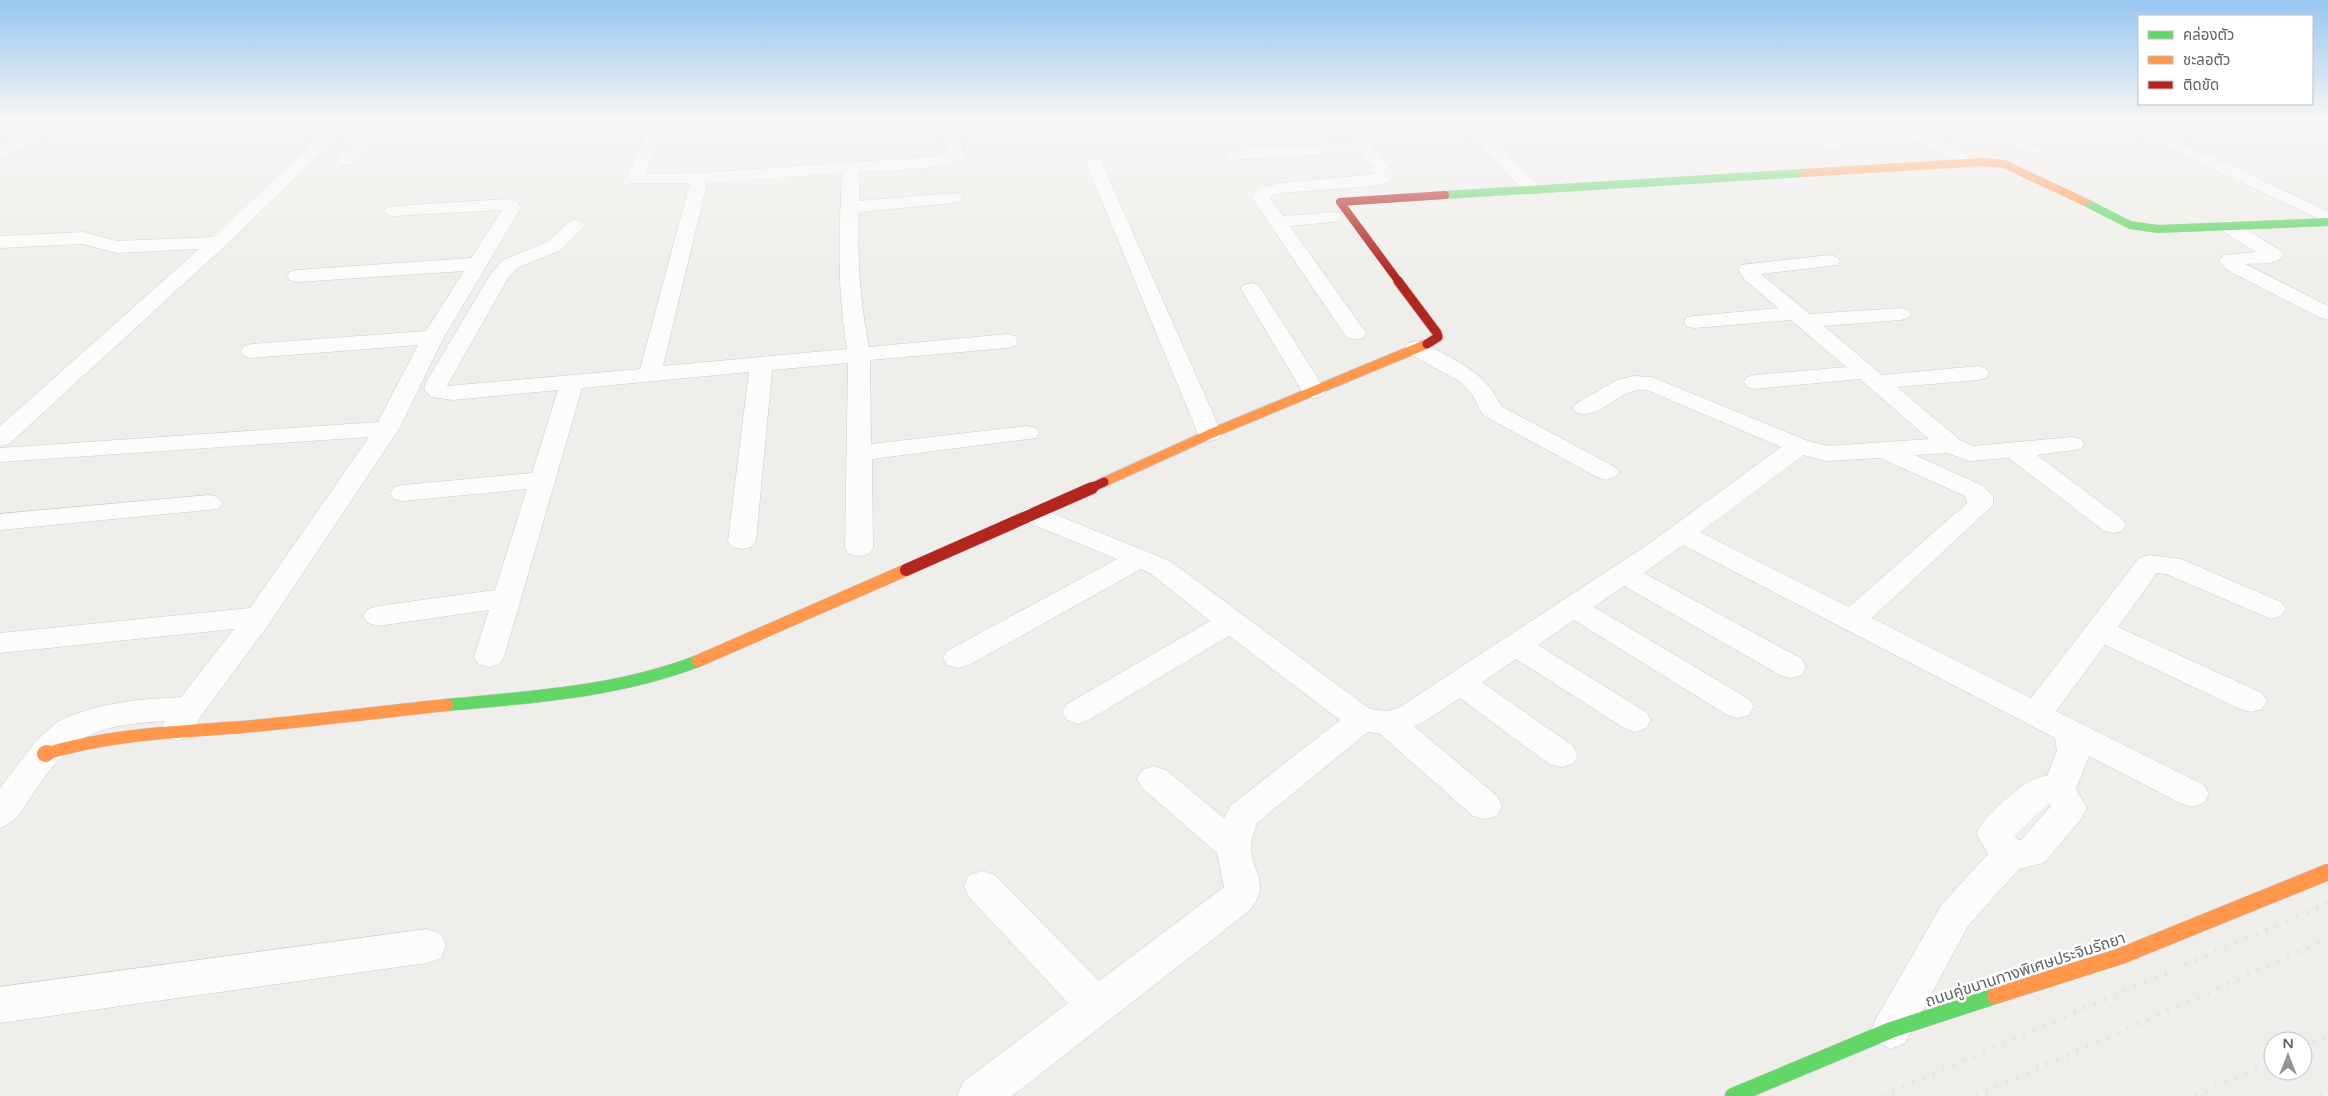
<svg xmlns="http://www.w3.org/2000/svg" width="2328" height="1096" viewBox="0 0 2328 1096" font-family="'Varela Round','Noto Sans Thai',sans-serif">
<style>
.lines{fill:none;stroke-linecap:round;stroke-linejoin:round}
.street-casing{stroke:#cbcccc;stroke-width:1}
.fast-far2-casing{stroke:#cacacb;stroke-width:8}
.fast-far1-casing{stroke:#cacacb;stroke-width:13}
.fast-casing{stroke:#cacacb;stroke-width:17}
.slow-far3-casing{stroke:#cacacb;stroke-width:8}
.slow-far2-casing{stroke:#cacacb;stroke-width:11}
.slow-far1-casing{stroke:#cacacb;stroke-width:13}
.slow-casing{stroke:#cacacb;stroke-width:17}
.jam-far2-casing{stroke:#cacacb;stroke-width:8}
.jam-far1-casing{stroke:#cacacb;stroke-width:11}
.jam-casing{stroke:#cacacb;stroke-width:13}
.street{fill:#fdfcfc;fill-rule:evenodd}
.fast-far2{stroke:#63d668;stroke-width:8}
.fast-far1{stroke:#63d668;stroke-width:12}
.fast{stroke:#63d668;stroke-width:16}
.slow-far3{stroke:#ff974d;stroke-width:8}
.slow-far2{stroke:#ff974d;stroke-width:9}
.slow-far1{stroke:#ff974d;stroke-width:12}
.slow{stroke:#ff974d;stroke-width:16}
.jam-far2{stroke:#b3261e;stroke-width:8}
.jam-far1{stroke:#b3261e;stroke-width:9}
.jam{stroke:#b3261e;stroke-width:12}
.rail{stroke:#e4e4e4;stroke-width:5;stroke-dasharray:2 9;stroke-linecap:butt}
.labels{text-anchor:middle;stroke-width:5;stroke-linejoin:round;paint-order:stroke}
.near-street-label{font-size:16px;fill:#5f6368;stroke:#fff}
</style>
<rect width="100%" height="100%" fill="#efeeea"/>
<g class="lines">
<defs>
<path id="street" d="M50,121L57,125L55,128L0,159V147L43,122Z
M336,121H353L225,246L9,444L0,446V426L199,249L116,253L83,244L0,248V236L84,232L117,241L213,237Z
M377,121H389L391,123L353,164H341L339,160L341,156Z
M941,121H957L964,156C955,170 879,171 859,172V201L954,193L960,194L963,198L960,202L954,203L859,212C857,258 860,302 869,347L1007,334L1015,336L1018,341L1015,346L1007,348L870,360L871,444L1027,426L1036,428L1039,433L1036,438L872,459L873,548L869,554L859,556L849,554L845,548L848,363L772,370L756,541L752,547L742,549L732,547L728,541L749,372L582,388L504,657L500,664L489,667L478,664L474,657L489,610L378,626L368,623L363,616L368,609L378,606L495,590L527,489L403,501L394,499L390,493L394,487L403,485L532,473L558,390L453,400L431,397L424,389L425,384L490,275L503,260L547,242L569,222L576,220L583,222L585,226L561,250L517,268L508,278L447,386L640,369L690,183H633L628,176L647,130H659L661,133L646,174L700,173L940,156L947,154ZM842,173C839,232 837,290 847,349L663,366L707,183Z
M1068,121H1084L1086,128L1084,131H1072Z
M1275,121H1354L1394,174L1390,182L1373,186L1282,193L1271,196L1270,198L1283,216L1333,212L1339,213L1342,217L1339,221L1333,222L1290,226L1366,333L1363,338L1355,339L1347,338L1252,198L1258,188L1282,183L1376,174L1361,152L1233,160L1227,159L1225,155L1227,151L1233,150L1354,143L1342,127L1216,133L1210,131L1208,128L1210,125L1216,123Z
M1455,121H1471L1538,185L1541,189L1538,193H1526Z
M1788,121H1806L1846,148L1844,151H1832Z
M1882,121H1901L1975,159L1977,163L1975,167H1963L1884,124Z
M1970,121H1989L2040,148L2042,151L2040,154H2028L1972,124Z
M2115,121H2135L2328,211V223L2117,124Z
M2288,121H2309L2328,128V139L2290,124Z
M1094,158L1100,159L1102,163L1222,434L1219,439L1210,441L1201,439L1198,434L1086,163L1088,159Z
M506,199L517,201L521,208L444,337L399,429L269,624L201,716L189,737L177,741L165,737L161,729L165,721C90,726 73,734 31,797C21,811 17,822 0,828V788L36,741L57,722L72,715L101,706L137,700L181,697L234,629L0,653V633L250,608L369,437L0,462V448L378,422L418,345L252,358L244,356L241,351L244,346L252,344L426,331L464,271L297,282L290,280L287,276L290,272L297,270L471,258L502,210L393,216L387,215L384,211L387,207L393,206Z
M2228,220L2235,222L2281,251L2284,255C2276,266 2258,263 2245,264L2328,306V320L2321,318L2227,270L2219,261L2224,255L2256,252L2221,230L2219,226L2221,222Z
M1830,255L1837,257L1840,261L1837,265L1761,274L1810,314L1901,308L1908,310L1911,314L1908,318L1901,320L1824,326L1882,375L1978,366L1986,368L1989,373L1986,378L1978,380L1897,387L1960,440L1973,446L2072,437L2081,439L2084,444L2081,449L2037,455L2122,519L2126,525L2122,531L2113,533L2104,531L2009,458L1969,461L1947,453L1915,455L1983,486L1993,496V505L1872,618L2031,698L2139,558L2149,555L2181,559L2281,602L2286,609L2281,616L2271,619L2166,574L2157,573L2118,627L2262,693L2267,701L2262,709L2251,712L2240,709L2105,645L2056,711L2204,785L2209,794L2204,803L2192,807L2180,803L2089,756L2076,789L2087,808L2082,818L2044,863L2019,869L1968,926L1905,1043L1891,1049L1877,1043L1871,1030L1877,1017L1942,904L1988,854L1976,833C1985,816 2027,775 2047,776L2057,751L2055,738L1683,545L1644,573L1802,659L1806,667L1802,675L1791,678L1780,675L1624,586L1594,607L1749,699L1754,707L1749,715L1738,718L1727,715L1574,620L1538,645L1646,712L1651,720L1646,728L1635,732L1624,728L1516,659L1482,682L1573,746L1578,755L1573,764L1561,767L1549,764L1460,698L1422,723L1414,726L1497,796L1502,806L1497,816L1485,819L1473,816L1380,734L1368,732L1257,823C1255,830 1251,840 1251,847C1252,875 1272,883 1249,911L1012,1096H957L963,1082L1068,1003L969,897L964,886L969,875L982,871L995,875L1099,981L1224,887L1217,853L1142,788L1137,779L1142,770L1154,766L1166,770L1224,818L1230,806L1340,720L1229,636L1089,720L1078,724L1067,720L1062,712L1067,704L1210,621L1150,573L1141,569L969,665L958,668L947,665L943,658L947,651L1117,559L1024,521L1020,515L1024,509L1033,507L1042,509L1170,561L1370,709L1388,711L1400,707L1650,543L1781,447L1647,390C1619,386 1603,420 1577,413L1573,408L1577,403L1617,380L1633,376L1652,377L1808,441L1828,446L1929,439L1860,379L1755,389L1747,387L1744,382L1747,377L1755,375L1846,367L1791,320L1695,328L1687,327L1684,322L1687,317L1695,316L1778,308L1745,280L1738,269L1741,265ZM1803,455L1827,461L1880,458L1965,496L1967,503L1849,607L1700,532ZM2049,803L2051,806L2021,840H2018L2015,835Z
M1251,283L1258,285L1261,289L1326,391L1322,396L1314,398L1306,396L1302,391L1241,289L1244,285Z
M1416,341L1424,343C1454,360 1486,372 1501,406L1615,467L1619,472L1615,477L1606,480L1597,477L1483,415L1473,396L1459,381L1408,353L1405,348L1408,343Z
M209,495L218,497L222,503L218,509L0,530V514Z
M427,929L441,934L446,946L441,958L427,963L0,1023V987Z"/>
<path id="fast-far2" d="M1445,195L1804,173
M2085,202L2130,225L2158,229L2328,222"/>
<path id="fast-far1" d="M447,705C533,697 617,692 698,661"/>
<path id="fast" d="M1733,1096L1891,1030L1995,996"/>
<path id="slow-far3" d="M1804,173L1982,162L2004,164L2085,202"/>
<path id="slow-far2" d="M1104,482L1210,434L1427,344"/>
<path id="slow-far1" d="M698,661L906,570
M45,754C110,734 176,732 243,727C311,721 379,712 447,705"/>
<path id="slow" d="M45,754L47,753
M1995,996L2121,956L2328,872"/>
<path id="jam-far2" d="M1399,282L1340,202L1445,195"/>
<path id="jam-far1" d="M1398,281L1437,333L1438,337L1427,344
M1089,489L1104,482"/>
<path id="jam" d="M906,570L1092,488"/>
</defs>
<use href="#street" class="street-casing"/>
<use href="#fast-far2" class="fast-far2-casing"/>
<use href="#fast-far1" class="fast-far1-casing"/>
<use href="#fast" class="fast-casing"/>
<use href="#slow-far3" class="slow-far3-casing"/>
<use href="#slow-far2" class="slow-far2-casing"/>
<use href="#slow-far1" class="slow-far1-casing"/>
<use href="#slow" class="slow-casing"/>
<use href="#jam-far2" class="jam-far2-casing"/>
<use href="#jam-far1" class="jam-far1-casing"/>
<use href="#jam" class="jam-casing"/>
<use href="#street" class="street"/>
<use href="#fast-far2" class="fast-far2"/>
<use href="#fast-far1" class="fast-far1"/>
<use href="#fast" class="fast"/>
<use href="#slow-far3" class="slow-far3"/>
<use href="#slow-far2" class="slow-far2"/>
<use href="#slow-far1" class="slow-far1"/>
<use href="#slow" class="slow"/>
<use href="#jam-far2" class="jam-far2"/>
<use href="#jam-far1" class="jam-far1"/>
<use href="#jam" class="jam"/>
<path class="rail" d="M2303,1047L2328,1036
M1882,1096L2328,903
M1976,1096L2328,939
M2195,1096L2273,1061
M2320,1096L2328,1092"/>
</g>
<linearGradient id="sky" x2="0" y2="1"><stop stop-color="#97c6ef"/><stop offset="0.44" stop-color="#f8f7f6"/><stop offset="1" stop-color="#f8f7f6" stop-opacity="0"/></linearGradient>
<rect width="2328" height="274" fill="url(#sky)"/>
<g class="labels">
<g class="near-street-label">
<text transform="translate(2025 969) rotate(-18)" y="6">ถนนคู่ขนานทางพิเศษประจิมรัถยา</text>
</g>
</g>
<rect x="2138" y="15" width="175" height="90" fill="#ffffff" stroke="#bfc1c3"/>
<rect x="2148" y="31" width="25" height="8" fill="#63d668" stroke="#bfc1c3"/>
<text x="2183" y="40" font-size="15" fill="#5f6368">คล่องตัว</text>
<rect x="2148" y="56" width="25" height="8" fill="#ff974d" stroke="#bfc1c3"/>
<text x="2183" y="65" font-size="15" fill="#5f6368">ชะลอตัว</text>
<rect x="2148" y="81" width="25" height="8" fill="#b3261e" stroke="#bfc1c3"/>
<text x="2183" y="90" font-size="15" fill="#5f6368">ติดขัด</text>
<g transform="translate(2288 1056)"><circle r="24" fill="#ffffff" stroke="#bfc1c3"/>
<path d="M0-4L9 19L0 12L-9 19Z" fill="#919496"/>
<text y="-8" font-size="14" font-weight="bold" text-anchor="middle" fill="#5f6368">N</text>
</g>
</svg>
